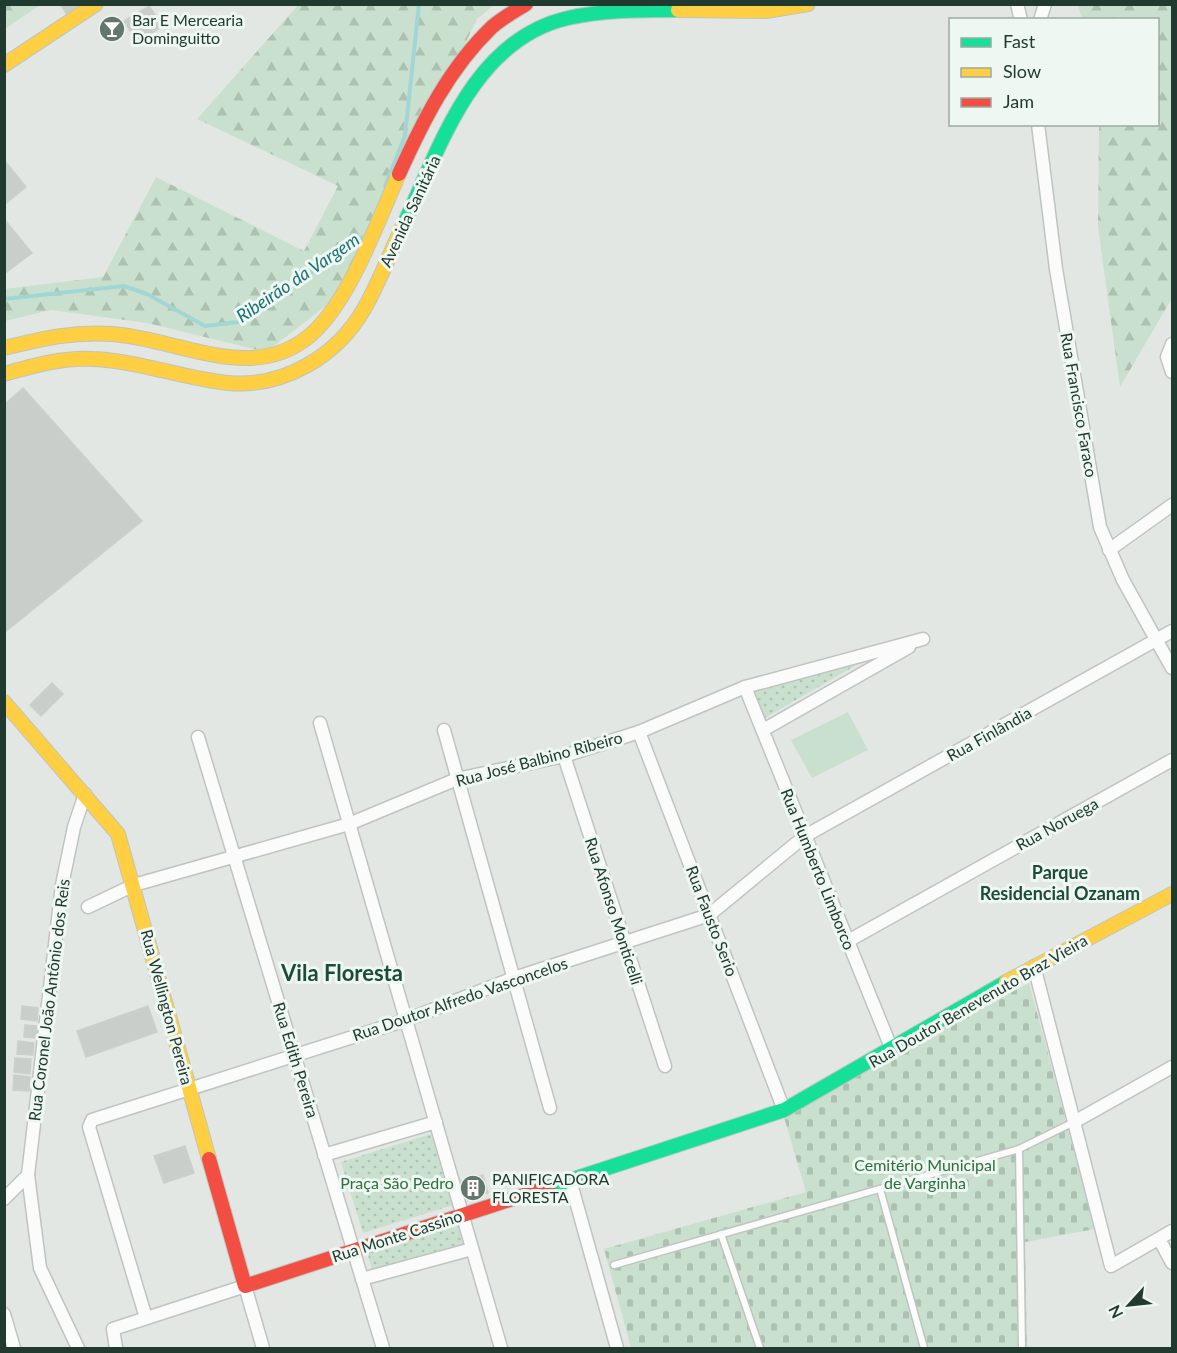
<svg xmlns="http://www.w3.org/2000/svg" width="1177" height="1353" viewBox="0 0 1177 1353" font-family="Lato,sans-serif">
<style>
.grass{fill:#cae0ce}
.forest{fill:url(#forest-firs)}
.cemetery{fill:url(#cemetery-stones)}
.park{fill:url(#park-dots)}
.lines{fill:none;stroke-linecap:round;stroke-linejoin:round}
.stream{stroke:#a2d6d5;stroke-width:4}
.building{fill:#c9cecb;stroke:#cad0cd;stroke-width:1.5}
.lane-casing{stroke:#bfc4c1;stroke-width:9}
.street-casing{stroke:#bfc4c1;stroke-width:15}
.fast-casing{stroke:#bec5c1;stroke-width:16}
.slow-casing{stroke:#bec5c1;stroke-width:16}
.jam-casing{stroke:#bec5c1;stroke-width:16}
.lane{stroke:#fbfbfb;stroke-width:6}
.street{stroke:#fbfbfb;stroke-width:12}
.fast{stroke:#16e098;stroke-width:14}
.slow{stroke:#ffcf43;stroke-width:14}
.jam{stroke:#f24e42;stroke-width:14}
.labels{text-anchor:middle;stroke-width:6;stroke-linejoin:round;paint-order:stroke}
.poi-label{font-size:16px;fill:#203a2f;stroke:#eff7f2;text-anchor:start}
.street-label{font-size:16px;fill:#203a2f;stroke:#eff7f2}
.park-label{font-size:16px;fill:#2b703c;stroke:#eff7f2}
.water-label{font-size:18px;font-style:italic;fill:#1b7274;stroke:#eff7f2}
.neighbourhood-label{font-size:18px;font-weight:bold;fill:#1c4b39;stroke:#eff7f2}
.district-label{font-size:22px;font-weight:bold;fill:#1c4b39;stroke:#eff7f2}
</style>
<defs>
<pattern id="forest-firs" width="22" height="20" patternUnits="userSpaceOnUse" patternTransform="scale(1.5)"><rect width="22" height="20" fill="#cae0ce"/><path d="M5 1l3.5 6h-7zM16 11l3.5 6h-7z" fill="#adc1b1"/></pattern>
<pattern id="cemetery-stones" width="16" height="16" patternUnits="userSpaceOnUse" patternTransform="scale(1.5)"><rect width="16" height="16" fill="#cae0ce"/><path d="M2 7V4a2 2 0 0 1 4 0v3zM10 15v-3a2 2 0 0 1 4 0v3z" fill="#adc1b1"/></pattern>
<pattern id="park-dots" width="8" height="8" patternUnits="userSpaceOnUse" patternTransform="scale(1.5)"><rect width="8" height="8" fill="#cae0ce"/><path d="M2 2h.1M6 6h.1" fill="none" stroke="#adc1b1" stroke-width="1.8" stroke-linecap="round"/></pattern>
</defs>
<rect width="100%" height="100%" fill="#e2e7e4"/>
<path class="grass" d="M 848,712 L 868,750 L 812,778 L 791,740 Z"/>
<g class="forest">
<path d="M 5,4 L 40,4 L 40,5 L 5,29 Z"/>
<path d="M 298,5 L 494,5 L 477,19 L 348,289 L 266,352 L 147,323 L 51,310 L 5,321 L 4,289 L 103,277 L 156,177 L 304,251 L 338,186 L 197,119 Z"/>
<path d="M 1078,5 L 1172,5 L 1172,298 L 1120,387 L 1098,227 L 1099,125 L 1158,124 L 1158,20 L 1082,19 Z"/>
</g>
<path class="cemetery" d="M 1029,983 L 1095,1229 L 1025,1242 L 1027,1348 L 631,1348 L 604,1249 L 806,1192 L 783,1114 Z"/>
<g class="park">
<path d="M 865,660 L 763,719 L 754,692 Z"/>
<path d="M 431,1134 L 453,1205 L 363,1233 L 341,1162 Z"/>
<path d="M 461,1224 L 466,1243 L 372,1270 L 367,1251 Z"/>
</g>
<g class="lines">
<g class="stream">
<path d="M 385,186 L 405,136 L 419,4"/>
<path d="M 4,299 L 124,286 L 147,294 L 205,326 L 238,322 L 363,237"/>
</g>
</g>
<g class="building">
<path d="M 60,4 L 81,4 L 70,19 Z"/>
<path d="M 149,6 L 163,26 L 137,42 L 124,21 Z"/>
<path d="M 114,21 L 121,34 L 114,38 L 105,27 Z"/>
<path d="M 4,160 L 26,187 L 4,205 Z"/>
<path d="M 4,219 L 32,253 L 4,274 Z"/>
<path d="M 23,388 L 142,521 L 4,633 L 4,405 Z"/>
<path d="M 52,683 L 63,694 L 41,716 L 30,705 Z"/>
<path d="M 22,1006 L 38,1008 L 37,1021 L 21,1019 Z"/>
<path d="M 148,1006 L 157,1032 L 86,1057 L 77,1031 Z"/>
<path d="M 25,1025 L 37,1026 L 36,1038 L 24,1037 Z"/>
<path d="M 18,1041 L 34,1043 L 33,1055 L 17,1054 Z"/>
<path d="M 15,1058 L 31,1059 L 30,1074 L 14,1072 Z"/>
<path d="M 14,1075 L 30,1077 L 29,1091 L 13,1090 Z"/>
<path d="M 185,1146 L 194,1173 L 164,1183 L 154,1156 Z"/>
<path d="M 483,1175 L 488,1193 L 463,1197 L 458,1182 Z"/>
</g>
<g class="lines">
<g class="lane-casing">
<g id="lane">
<path d="M 1019,1149 L 1022,1348"/>
<path d="M 880,1189 L 924,1348"/>
<path d="M 721,1234 L 760,1348"/>
<path d="M 614,1265 L 1019,1149 L 1074,1122"/>
</g>
</g>
<g class="street-casing">
<g id="street">
<path d="M 1017,4 L 1021,20"/>
<path d="M 1040,20 L 1045,4"/>
<path d="M 1038,124 L 1056,269 L 1100,527 L 1123,580 L 1172,668"/>
<path d="M 1172,344 L 1167,357 L 1172,372"/>
<path d="M 1109,550 L 1172,505"/>
<path d="M 745,687 L 892,1050"/>
<path d="M 320,723 L 501,1348"/>
<path d="M 444,730 L 550,1108"/>
<path d="M 763,730 L 909,647"/>
<path d="M 639,732 L 784,1110"/>
<path d="M 198,737 L 383,1348"/>
<path d="M 564,756 L 665,1066"/>
<path d="M 88,907 L 134,885 L 349,824 L 457,779 L 564,756 L 639,732 L 745,687 L 923,639"/>
<path d="M 848,941 L 1172,760"/>
<path d="M 1034,966 L 1111,1266 L 1172,1231"/>
<path d="M 1074,1122 L 1172,1067"/>
<path d="M 324,1155 L 436,1122"/>
<path d="M 28,1175 L 40,1268 L 78,1348"/>
<path d="M 570,1180 L 617,1348"/>
<path d="M 4,1199 L 28,1175 L 62,885 L 74,827 L 85,794"/>
<path d="M 1159,1239 L 1172,1263"/>
<path d="M 362,1279 L 472,1249"/>
<path d="M 4,1314 L 14,1348"/>
<path d="M 146,1318 L 89,1127 L 92,1120 L 406,1020 L 514,978 L 709,915 L 805,836 L 1172,631"/>
<path d="M 116,1348 L 113,1329 L 245,1286 L 263,1348"/>
</g>
</g>
<g class="fast-casing">
<g id="fast">
<path d="M 403,226 C 440,148 472,40 568,18 C 603,10 641,10 678,10"/>
<path d="M 549,1187 L 784,1110 L 1006,982"/>
</g>
</g>
<g class="slow-casing">
<g id="slow">
<path d="M 678,10 L 766,11 L 808,4"/>
<path d="M 4,65 L 96,4"/>
<path d="M 4,348 C 41,339 73,331 112,334 C 184,339 266,393 325,320 C 356,283 379,218 399,174"/>
<path d="M 4,374 C 33,366 63,357 93,359 C 139,361 182,378 228,383 C 284,388 337,356 364,309 C 379,283 390,253 403,226"/>
<path d="M 4,702 L 118,834 L 209,1159"/>
<path d="M 1006,982 L 1172,894"/>
</g>
</g>
<g class="jam-casing">
<g id="jam">
<path d="M 399,174 C 423,121 449,68 492,27 C 502,18 515,11 526,4"/>
<path d="M 209,1159 L 245,1286 L 549,1187"/>
</g>
</g>
<use href="#lane" class="lane"/>
<use href="#street" class="street"/>
<use href="#fast" class="fast"/>
<use href="#slow" class="slow"/>
<use href="#jam" class="jam"/>
</g>
<defs>
<g id="bar-disc" transform="scale(1.35)"><circle r="9.5" fill="#64776e" stroke="#eff7f2"/><path d="M-6-5H6L.8 .8V4.5H3.5V6h-7V4.5H-.8V.8Z" fill="#fff"/></g>
<g id="building-disc" transform="scale(1.35)"><circle r="9.5" fill="#64776e" stroke="#eff7f2"/><path d="M-4-6H4V6H1V3H-1V6H-4ZM-2.5-4.3h1.7v1.8h-1.7ZM.8-4.3h1.7v1.8H.8ZM-2.5-1h1.7V.8h-1.7ZM.8-1h1.7V.8H.8Z" fill="#fff"/></g>
</defs>
<g fill-rule="evenodd">
<use href="#bar-disc" x="112" y="29"/>
<use href="#building-disc" x="473" y="1188"/>
</g>
<g class="labels">
<g class="poi-label">
<text x="132" y="26">Bar E Mercearia<tspan x="132" dy="18">Dominguitto</tspan></text>
<text x="492" y="1185">PANIFICADORA<tspan x="492" dy="18">FLORESTA</tspan></text>
</g>
<g class="street-label">
<text transform="translate(410 211) rotate(-65)" y="6">Avenida Sanitária</text>
<text transform="translate(1079 405) rotate(80)" y="6">Rua Francisco Faraco</text>
<text transform="translate(989 734) rotate(-29)" y="6">Rua Finlândia</text>
<text transform="translate(539 759) rotate(-15)" y="6">Rua José Balbino Ribeiro</text>
<text transform="translate(1057 824) rotate(-29)" y="6">Rua Noruega</text>
<text transform="translate(818 869) rotate(68)" y="6">Rua Humberto Limborco</text>
<text transform="translate(614 911) rotate(72)" y="6">Rua Afonso Monticelli</text>
<text transform="translate(712 921) rotate(69)" y="6">Rua Fausto Serio</text>
<text transform="translate(460 999) rotate(-19)" y="6">Rua Doutor Alfredo Vasconcelos</text>
<text transform="translate(49 1000) rotate(-83)" y="6">Rua Coronel João Antônio dos Reis</text>
<text transform="translate(978 1001) rotate(-30)" y="6">Rua Doutor Benevenuto Braz Vieira</text>
<text transform="translate(167 1007) rotate(75)" y="6">Rua Wellington Pereira</text>
<text transform="translate(296 1060) rotate(73)" y="6">Rua Edith Pereira</text>
<text transform="translate(397 1236) rotate(-18)" y="6">Rua Monte Cassino</text>
</g>
<g class="park-label">
<text x="925" y="1171">Cemitério Municipal<tspan x="925" dy="18">de Varginha</tspan></text>
<text x="397" y="1189">Praça São Pedro</text>
</g>
<g class="water-label">
<text transform="translate(298 278) rotate(-34)" y="6">Ribeirão da Vargem</text>
</g>
<g class="neighbourhood-label">
<text x="1060" y="879">Parque<tspan x="1060" dy="21">Residencial Ozanam</tspan></text>
</g>
<g class="district-label">
<text x="342" y="981">Vila Floresta</text>
</g>
</g>
<rect width="1177" height="1353" fill="none" stroke="#203a2f" stroke-width="12"/>
<rect x="949" y="18" width="210" height="108" fill="#eff7f2" stroke="#9caba4" stroke-width="1.5"/>
<rect x="961" y="38" width="30" height="9" fill="#16e098" stroke="#9caba4" stroke-width="1.5"/>
<text x="1003" y="48" font-size="18" fill="#203a2f">Fast</text>
<rect x="961" y="68" width="30" height="9" fill="#ffcf43" stroke="#9caba4" stroke-width="1.5"/>
<text x="1003" y="78" font-size="18" fill="#203a2f">Slow</text>
<rect x="961" y="98" width="30" height="9" fill="#f24e42" stroke="#9caba4" stroke-width="1.5"/>
<text x="1003" y="108" font-size="18" fill="#203a2f">Jam</text>
<g transform="translate(1129 1305) rotate(243)" stroke="#eff7f2" stroke-width="4.5" paint-order="stroke">
<path d="M0-4.5L10 22L0 15L-10 22Z" fill="#203a2f"/>
<text y="-9" font-size="16" font-weight="bold" text-anchor="middle" fill="#203a2f">N</text>
</g>
</svg>
